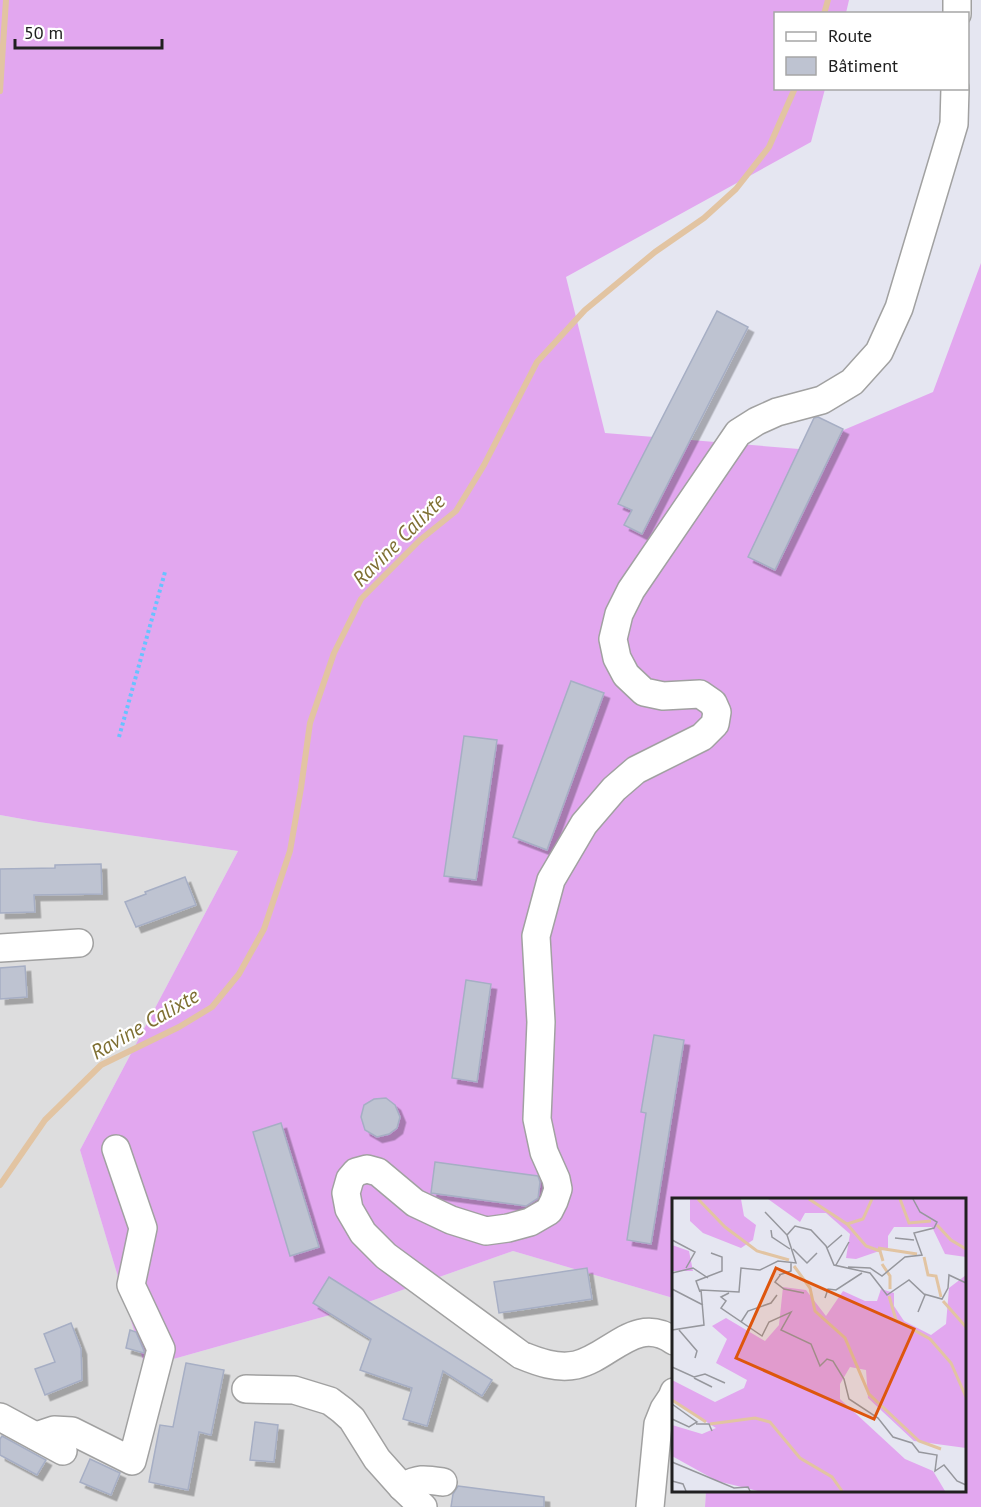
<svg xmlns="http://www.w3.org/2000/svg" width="981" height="1507" viewBox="0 0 981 1507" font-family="'PT Sans',sans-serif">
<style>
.residential{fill:#ddddde}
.grass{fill:#e2a7ef}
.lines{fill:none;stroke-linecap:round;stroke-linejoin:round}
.stream{stroke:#e2c4a2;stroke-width:6}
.building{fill:#bec3d1;stroke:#a6aec4;stroke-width:1.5;filter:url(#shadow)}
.minor-casing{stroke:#a1a1a1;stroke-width:30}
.path{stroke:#68c2ff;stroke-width:4;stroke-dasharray:3 3;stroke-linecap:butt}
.minor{stroke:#fff;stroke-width:27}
.labels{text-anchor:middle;stroke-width:4.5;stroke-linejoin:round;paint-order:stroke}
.water-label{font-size:21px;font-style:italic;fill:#7e6f32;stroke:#fff}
.inset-river{fill:none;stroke:#e2c4a2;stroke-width:3}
.inset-road{fill:none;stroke:#96979d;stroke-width:1.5}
.view{fill:#de560d;fill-opacity:0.15;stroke:#de560d;stroke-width:3}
.inset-edge{fill:none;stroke:#202020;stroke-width:3}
</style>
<defs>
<filter id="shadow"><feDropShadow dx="5.5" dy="5.5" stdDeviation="0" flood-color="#0004"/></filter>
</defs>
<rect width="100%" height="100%" fill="#e5e6f1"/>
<path class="residential" d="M 0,815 L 39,822 L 238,851 L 80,1150 L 145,1367 L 337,1313 L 513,1251 L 673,1298 L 674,1490 L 706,1491 L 705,1507 L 0,1507 Z"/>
<path class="grass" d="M 0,0 L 849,0 L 846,13 L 776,14 L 776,88 L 825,89 L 811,142 L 566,277 L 605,433 L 799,449 L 933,392 L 981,263 L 981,1507 L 705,1507 L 706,1491 L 964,1490 L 964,1200 L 674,1200 L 673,1298 L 513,1251 L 337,1313 L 145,1367 L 80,1150 L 238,851 L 39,822 L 0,815 Z"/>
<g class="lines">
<g class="stream">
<path d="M 824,14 L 828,0"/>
<path d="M 0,91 L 6,0"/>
<path d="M 0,1185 L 45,1120 L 101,1065 L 179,1027 L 212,1007 L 239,974 L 264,929 L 290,851 L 301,788 L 310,723 L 334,653 L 361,599 L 420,540 L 456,511 L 484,465 L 537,362 L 585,310 L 655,252 L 704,218 L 736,189 L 769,147 L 795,88"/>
</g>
</g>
<g class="building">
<path d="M 717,311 L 748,327 L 642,534 L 624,525 L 632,510 L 618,504 Z"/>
<path d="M 818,417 L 843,429 L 775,570 L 748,557 L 814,418 Z"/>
<path d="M 571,681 L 604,693 L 547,850 L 513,837 Z"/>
<path d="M 464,736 L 497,740 L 476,880 L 444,876 Z"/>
<path d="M 101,864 L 102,894 L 34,895 L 35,912 L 0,913 L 0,869 L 55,868 L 55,865 Z"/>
<path d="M 185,877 L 196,905 L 136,927 L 125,902 L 146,894 L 145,892 Z"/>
<path d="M 25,966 L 27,997 L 0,999 L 0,968 Z"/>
<path d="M 466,980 L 491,984 L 477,1082 L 452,1078 Z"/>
<path d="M 654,1035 L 684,1040 L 651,1244 L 627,1240 L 646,1113 L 641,1112 Z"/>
<path d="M 386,1098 L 395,1105 L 400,1117 L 397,1128 L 389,1134 L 377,1137 L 365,1130 L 361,1117 L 364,1105 L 374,1099 Z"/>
<path d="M 281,1123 L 319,1247 L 290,1256 L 253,1132 Z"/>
<path d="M 435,1162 L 538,1176 L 540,1182 L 538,1198 L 526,1206 L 431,1193 Z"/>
<path d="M 587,1268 L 592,1299 L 499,1313 L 494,1282 Z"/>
<path d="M 329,1277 L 492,1380 L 482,1396 L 443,1371 L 427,1426 L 403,1419 L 412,1388 L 360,1370 L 371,1339 L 313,1303 Z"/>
<path d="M 71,1323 L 81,1349 L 82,1380 L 45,1395 L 35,1369 L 55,1362 L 44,1334 Z"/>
<path d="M 130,1330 L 136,1332 L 144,1351 L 144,1353 L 126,1348 Z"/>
<path d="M 186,1363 L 224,1370 L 211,1435 L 199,1432 L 188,1490 L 149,1482 L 160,1425 L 173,1427 Z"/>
<path d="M 255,1422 L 278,1425 L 274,1462 L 250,1460 Z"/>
<path d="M 2,1436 L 46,1460 L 37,1475 L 0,1455 L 0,1439 Z"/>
<path d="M 90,1459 L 120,1473 L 111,1495 L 80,1482 Z"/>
<path d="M 458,1486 L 544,1497 L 544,1507 L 451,1507 L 453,1494 Z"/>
</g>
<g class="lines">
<g class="minor-casing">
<g id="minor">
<path d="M 957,14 L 957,0"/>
<path d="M 0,948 L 79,943"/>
<path d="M 674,1341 C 636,1314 611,1357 576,1365 C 557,1369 538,1362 521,1355 L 386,1256 L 363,1233 L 349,1209 L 346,1193 L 350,1179 L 356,1172 L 367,1169 L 378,1172 L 415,1203 L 451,1220 L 486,1231 L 508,1228 L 530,1222 L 549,1211 L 554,1201 L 558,1189 L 556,1179 L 544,1152 L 537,1119 L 541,1022 L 536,936 L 551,880 L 584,824 L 614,789 L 636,770 L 702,737 L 715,724 L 717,712 L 713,703 L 700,694 L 663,696 L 644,692 L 626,675 L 617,658 L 613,639 L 619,614 L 631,590 L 738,433 L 757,421 L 777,412 L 822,400 L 852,382 L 879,352 L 899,308 L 954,124 L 955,88"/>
<path d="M 246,1389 L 294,1390 L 330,1401 L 342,1410 L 352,1419 L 377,1459 L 402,1487 L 423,1507"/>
<path d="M 0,1417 L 63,1451"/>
<path d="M 36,1436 L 54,1430 L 72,1431 L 132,1461 L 161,1349 L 131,1285 L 143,1228 L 116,1149"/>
<path d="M 402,1487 C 419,1478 424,1479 443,1482"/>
<path d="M 650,1507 L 658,1424 L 664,1409 L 672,1397 L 674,1392"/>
</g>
</g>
<path class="path" d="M 119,737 L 165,572"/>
<use href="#minor" class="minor"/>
</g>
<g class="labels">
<g class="water-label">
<text transform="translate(399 540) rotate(-45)" y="7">Ravine Calixte</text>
<text transform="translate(145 1024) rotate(-30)" y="7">Ravine Calixte</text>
</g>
</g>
<g transform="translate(672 1198)">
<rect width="294" height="294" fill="#e5e6f1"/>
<path d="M 18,1 L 69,1 L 72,18 L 84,27 L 81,42 L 69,50 L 31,35 L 18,23 ZM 96,1 L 294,1 L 294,59 L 273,56 L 260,29 L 222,29 L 216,38 L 216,50 L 184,61 L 174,60 L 178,36 L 154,15 L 133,15 L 128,24 ZM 0,47 L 17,53 L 21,73 L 0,73 ZM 294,77 L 294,250 L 242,243 L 196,200 L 194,172 L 178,169 L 168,186 L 168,201 L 233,261 L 261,273 L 273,293 L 86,293 L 45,283 L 0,258 L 0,227 L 30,236 L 44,230 L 0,202 L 0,182 L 43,204 L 72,190 L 75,182 L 44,165 L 55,141 L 40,128 L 54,120 L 93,143 L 107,127 L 111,89 L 134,92 L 154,118 L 171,93 L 193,103 L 205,103 L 209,91 L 222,95 L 222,108 L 232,123 L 259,137 L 274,126 L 277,90 Z" fill="#e2a7ef"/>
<path class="inset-river" d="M 26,1 L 53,29 L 85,53 L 117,62M 137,1 L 175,26 L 191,21 L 200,1M 228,1 L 237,25 L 259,23M 175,26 L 194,48 L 208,53 L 211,63M 265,27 L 279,42 L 294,51M 206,50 L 245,56M 252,59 L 256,77 L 264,78 L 269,99M 210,66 L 218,78 L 218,91M 122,68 L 138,90 L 143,113 L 173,140 L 197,196 L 247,243 L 269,251M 217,98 L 224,122 L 258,141 L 279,165 L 294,199M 271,103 L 294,129M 0,202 L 34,224M 38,226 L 83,220 L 98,224 L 128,260 L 160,279 L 170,293"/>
<path class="inset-road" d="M 93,14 L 115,37M 99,32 L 100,39 L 118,51M 223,40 L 242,42M 0,42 L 23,54 L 14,70M 155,50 L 170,37M 121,51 L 135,65 L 145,55M 164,67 L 177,44M 176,69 L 198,70 L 210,78 L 233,59 L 250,57 L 242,35 L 262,30 L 265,24 L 248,14 L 241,1M 0,75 L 21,70 L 36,80M 109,76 L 103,84 L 112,91 L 132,95M 107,77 L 119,73 L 119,65M 0,91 L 31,107M 28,94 L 24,83 L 50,73 L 50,59 L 39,55M 57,95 L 49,99 L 54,103 L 49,110 L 90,138 L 97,124 L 119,114 L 109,132 L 139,146 L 148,168 L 155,161 L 161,163 L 172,181 L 177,201 L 206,220 L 221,239 L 240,245 L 247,254 L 265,257 L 263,273 L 272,267 L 285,283 L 294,287M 153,100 L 156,91 L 164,92 L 190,75M 246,114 L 253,97M 69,124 L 76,113 L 99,105 L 105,97M 0,132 L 32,127 L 29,92 L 67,94 L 69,70 L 88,72 L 106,63 L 124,65 L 115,37 L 123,28 L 139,32 L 154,48 L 162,67 L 198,75 L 215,97 L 237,82 L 252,96 L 270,101 L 276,90 L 277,77 L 294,85M 7,132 L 25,153 L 23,160M 0,169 L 22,179 L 33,176 L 53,185M 22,180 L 40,189M 0,206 L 25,224 L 17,229 L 0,221M 24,226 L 37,226 L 40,233M 0,264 L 62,290 L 76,289 L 78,293M 0,283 L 11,286 L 14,293"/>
<path class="view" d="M 104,70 L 242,131 L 202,221 L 64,160 Z"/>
<rect width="294" height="294" class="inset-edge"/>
</g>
<rect x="774" y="12" width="195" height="78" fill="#ffffff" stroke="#a6a6a6" stroke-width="1.5"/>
<rect x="786" y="32" width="30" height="9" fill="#ffffff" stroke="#a6a6a6" stroke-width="1.5"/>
<text x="828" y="42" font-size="18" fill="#202020">Route</text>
<rect x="786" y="57" width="30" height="18" fill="#bec3d1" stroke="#a6a6a6" stroke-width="1.5"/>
<text x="828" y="72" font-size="18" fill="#202020">Bâtiment</text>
<path d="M15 39v9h147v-9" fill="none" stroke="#202020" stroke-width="3"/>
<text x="24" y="39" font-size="18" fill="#202020" stroke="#ffffff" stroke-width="4.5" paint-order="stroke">50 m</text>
</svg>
